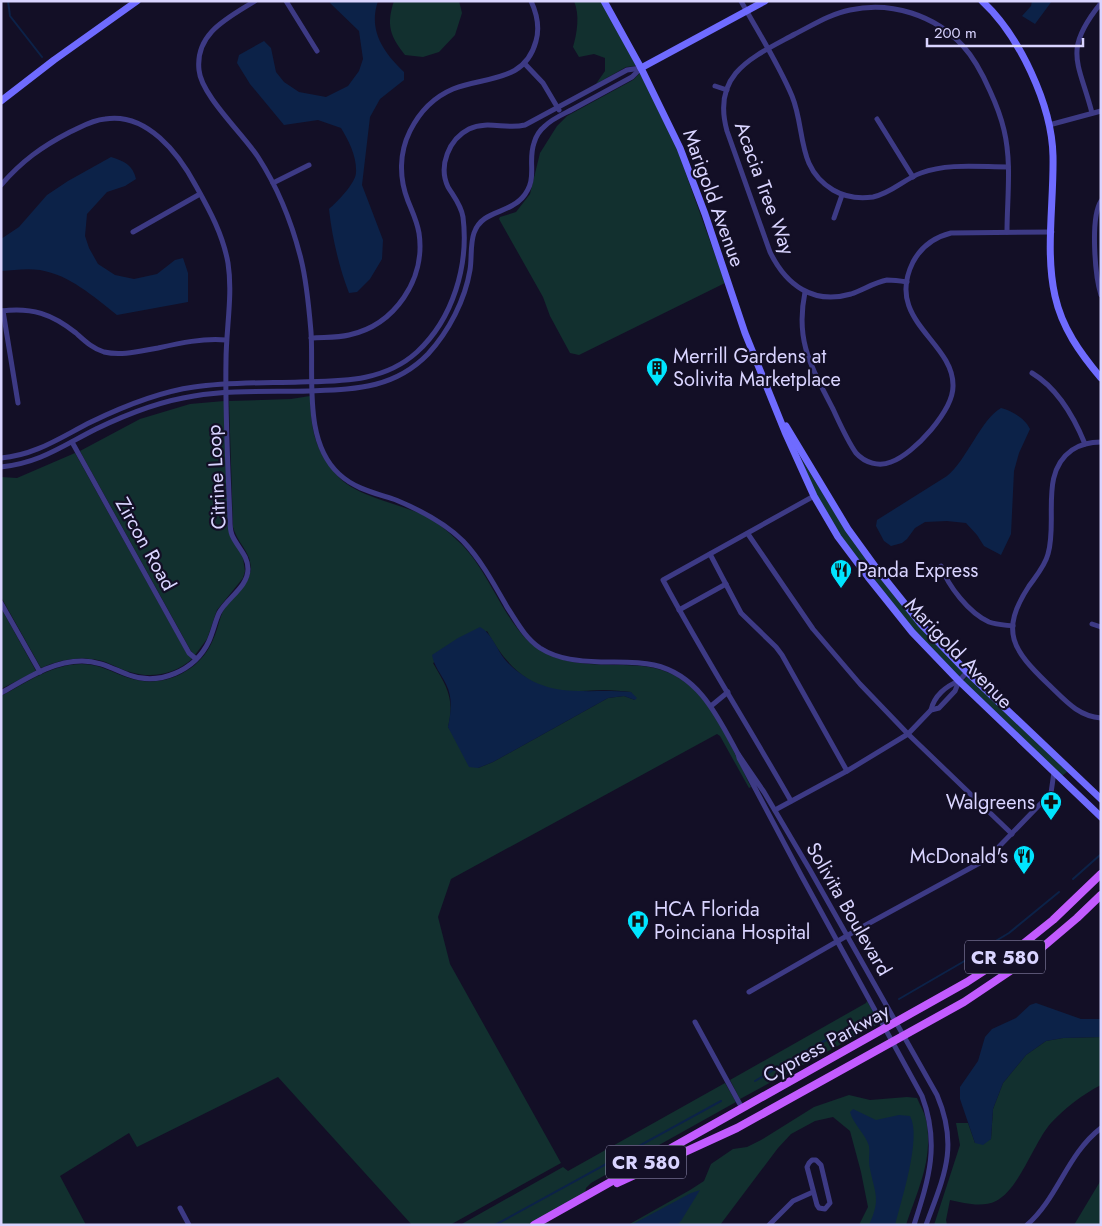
<svg xmlns="http://www.w3.org/2000/svg" width="1102" height="1226" viewBox="0 0 1102 1226" font-family="Jost,sans-serif">
<style>
.green{fill:#12302f;fill-rule:evenodd}
.water{fill:#0c2248}
.lines{fill:none;stroke-linecap:round;stroke-linejoin:round}
.stream{stroke:#0c2248;stroke-width:2}
.street{stroke:#3d3a85;stroke-width:5}
.secondary{stroke:#6f6bff;stroke-width:7}
.primary{stroke:#c25bff;stroke-width:8}
.labels{text-anchor:middle;stroke-width:4.5;stroke-linejoin:round;paint-order:stroke}
.shield{fill:#130f26;stroke:#9e99be;stroke-width:1}
.shield-label{font-size:19px;font-weight:bold;fill:#d9d4ff}
.street-label{font-size:20px;fill:#d9d4ff;stroke:#130f26}
.poi-label{font-size:20px;fill:#d9d4ff;stroke:#130f26;text-anchor:start}
</style>
<rect width="100%" height="100%" fill="#130f26"/>
<g class="green">
<path d="M 394,1 L 459,1 L 462,13 L 455,35 L 439,52 L 423,57 L 405,55 C 390,36 386,25 394,1 Z"/>
<path d="M 574,1 L 601,1 L 636,66 L 626,67 L 596,84 L 605,71 L 605,58 L 594,54 L 579,57 L 573,47 C 577,33 580,15 574,1 Z"/>
<path d="M 640,73 L 677,149 L 725,283 L 579,355 L 570,353 L 550,316 L 543,297 L 499,219 L 500,217 L 516,212 L 530,194 L 540,153 L 557,126 L 567,116 L 633,80 Z"/>
<path d="M 310,396 C 311,427 314,449 335,473 C 354,497 396,502 423,515 C 435,520 449,532 459,542 C 490,570 506,630 540,650 C 563,664 587,664 613,665 C 626,665 641,665 654,668 C 709,680 728,743 751,787 L 749,788 L 720,736 L 717,734 L 451,879 L 438,917 L 450,964 L 561,1163 L 450,1225 L 412,1225 L 278,1077 L 137,1147 L 129,1133 L 60,1176 L 86,1225 L 1,1225 L 1,696 C 26,683 52,664 82,664 C 100,664 113,673 129,678 C 161,689 198,673 212,642 C 216,634 218,625 221,616 C 229,595 258,585 249,558 C 245,547 236,539 233,527 L 229,401 L 291,399 ZM 487,631 C 501,657 522,683 554,690 C 570,693 587,690 604,690 C 613,690 622,691 631,692 L 635,700 L 624,696 L 608,698 L 493,762 L 478,768 L 448,727 C 455,699 447,687 433,663 Z"/>
<path d="M 224,401 L 228,527 L 243,558 L 245,571 L 243,578 L 217,610 L 207,639 L 195,655 L 191,651 L 80,451 L 140,419 L 190,404 Z"/>
<path d="M 797,452 L 846,531 L 964,672 L 959,677 L 914,630 L 840,535 L 816,494 Z"/>
<path d="M 75,453 L 187,654 L 192,659 C 175,674 152,679 130,672 C 119,669 109,662 98,660 C 77,656 59,660 41,668 L 1,597 L 1,477 L 17,478 Z"/>
<path d="M 1,608 L 36,671 L 1,689 Z"/>
<path d="M 968,676 L 1068,771 L 1062,776 L 963,681 Z"/>
<path d="M 867,1001 L 880,1023 L 740,1099 L 730,1080 L 866,1003 Z"/>
<path d="M 1101,1037 L 1101,1085 C 1083,1094 1065,1108 1051,1123 C 1034,1142 1019,1190 996,1201 C 982,1208 964,1203 950,1200 L 946,1220 L 947,1225 L 934,1225 L 960,1145 L 956,1123 L 968,1123 L 975,1143 L 991,1139 L 993,1109 L 1003,1083 L 1026,1055 L 1046,1041 L 1063,1038 Z"/>
<path d="M 725,1083 L 736,1102 L 591,1183 L 586,1188 L 585,1193 L 528,1225 L 460,1225 L 563,1167 L 568,1171 Z"/>
<path d="M 849,1095 L 870,1100 L 907,1097 L 917,1098 C 920,1105 924,1112 926,1119 C 934,1158 918,1189 906,1225 L 859,1225 L 868,1207 L 861,1172 L 850,1131 L 833,1117 L 815,1121 L 791,1134 L 778,1148 L 720,1225 L 628,1225 L 690,1190 L 704,1181 L 711,1164 L 733,1149 L 747,1147 L 761,1140 L 814,1107 Z"/>
<path d="M 1101,1180 L 1101,1225 L 1074,1225 Z"/>
</g>
<g class="water">
<path d="M 331,1 L 378,1 C 368,30 383,52 404,72 L 404,80 L 380,99 L 370,117 L 362,185 L 383,240 L 382,259 L 370,279 L 357,292 L 349,293 C 339,267 332,237 329,209 C 337,202 355,184 356,173 C 357,157 349,141 341,128 L 318,120 L 284,125 L 250,84 L 237,63 L 239,55 L 264,41 L 271,48 L 276,72 L 284,82 L 299,92 L 326,97 L 348,86 L 359,71 L 363,59 L 359,31 L 330,3 Z"/>
<path d="M 1032,1 L 1052,1 L 1035,24 L 1022,16 L 1031,6 Z"/>
<path d="M 111,157 C 124,161 133,165 136,179 L 125,186 L 107,192 L 87,214 L 85,236 L 89,248 L 98,264 L 115,275 L 134,279 L 157,274 L 175,260 L 183,258 L 188,273 L 188,302 L 117,315 C 94,297 70,275 40,270 C 27,268 14,270 1,271 L 1,239 L 19,227 L 47,195 L 68,181 Z"/>
<path d="M 1001,408 C 1012,411 1025,418 1030,429 L 1019,453 L 1014,471 L 1011,534 L 1001,555 L 984,546 L 977,535 L 966,523 L 947,521 L 925,522 L 915,528 L 907,539 L 902,543 L 891,546 L 884,541 L 876,526 L 877,520 L 947,476 C 967,460 981,419 1001,408 Z"/>
<path d="M 480,627 C 493,634 497,652 508,663 C 547,701 582,688 631,692 L 637,698 L 635,700 L 624,696 L 608,698 L 493,762 L 478,768 L 469,767 L 448,727 C 451,712 453,698 446,684 C 441,674 434,666 432,655 L 458,638 Z"/>
<path d="M 1036,1003 L 1081,1019 L 1101,1019 L 1101,1037 L 1063,1038 L 1046,1041 L 1026,1055 L 1003,1083 L 993,1109 L 991,1139 L 983,1145 L 975,1143 L 960,1099 L 960,1087 L 978,1061 L 985,1037 L 992,1029 L 1016,1018 L 1030,1005 Z"/>
<path d="M 853,1109 L 876,1120 L 899,1115 L 910,1116 C 922,1137 901,1201 895,1225 L 869,1225 C 881,1199 875,1194 870,1169 C 868,1161 870,1153 869,1146 C 865,1133 853,1124 850,1112 Z"/>
<path d="M 700,1190 L 681,1221 L 677,1225 L 631,1225 L 691,1193 Z"/>
</g>
<g class="lines">
<g class="stream">
<path d="M 8,1 L 10,16 L 42,57"/>
<path d="M 1073,879 L 1100,855"/>
<path d="M 984,948 L 1009,933 L 1059,892"/>
<path d="M 899,999 L 968,959"/>
<path d="M 755,1081 L 798,1055 L 866,1019"/>
<path d="M 495,1225 L 721,1101"/>
</g>
<g class="street">
<path d="M 255,1 C 228,18 195,33 199,70 C 201,95 243,134 258,157 C 278,188 292,223 301,259 C 307,283 309,308 311,332 C 314,377 303,441 339,474 C 355,489 375,493 396,500 C 420,510 444,522 463,541 C 481,560 494,584 507,607 C 517,622 525,638 540,648 C 559,660 580,661 601,662 C 619,662 637,661 654,665 C 699,675 718,717 738,754"/>
<path d="M 286,1 L 317,51"/>
<path d="M 741,1 C 758,32 778,63 792,96 C 806,130 796,168 833,190 C 845,197 859,199 873,197 C 892,193 904,179 921,173 C 948,163 979,167 1008,167"/>
<path d="M 524,63 L 543,83 L 559,110"/>
<path d="M 715,86 L 727,90"/>
<path d="M 1092,113 C 1079,62 1062,51 1101,3"/>
<path d="M 877,119 L 913,177"/>
<path d="M 1049,125 L 1101,111"/>
<path d="M 273,183 L 309,165"/>
<path d="M 1,185 C 22,161 41,147 70,132 C 81,127 92,120 105,119 C 147,112 179,154 196,186 C 210,211 223,235 228,263 C 233,295 226,329 226,361 C 225,414 228,467 230,520 C 230,525 230,530 232,535 C 237,547 248,555 248,569 C 248,587 227,598 219,613 C 215,622 213,632 209,641 C 195,671 159,686 129,675 C 113,669 100,661 82,661 C 52,661 26,679 1,693"/>
<path d="M 1101,201 C 1090,218 1095,276 1101,295"/>
<path d="M 834,218 L 842,195"/>
<path d="M 133,232 L 200,194"/>
<path d="M 907,282 C 901,281 894,280 887,280 C 875,282 863,290 851,294 C 813,305 786,285 770,252 L 727,131 C 711,73 753,57 795,34 C 813,25 830,14 850,10 C 891,1 935,15 963,46 C 975,59 983,75 990,91 C 996,104 1001,117 1004,130 C 1012,163 1007,199 1007,232"/>
<path d="M 805,292 C 795,341 811,366 833,409 C 840,424 847,440 856,453 C 865,463 879,467 891,462 C 914,454 954,410 953,385 C 953,341 884,320 913,262 C 921,247 935,237 951,233 L 1052,232"/>
<path d="M 1,311 C 32,307 52,314 76,333 C 85,341 92,348 104,352 C 122,356 140,351 158,348 C 180,343 203,338 226,340"/>
<path d="M 3,311 L 18,403"/>
<path d="M 311,338 C 324,337 337,338 349,335 C 395,325 426,279 419,233 C 417,221 412,211 408,201 C 399,178 399,153 410,131 C 419,113 434,97 453,89 C 485,76 525,83 536,41 C 540,27 537,14 531,1"/>
<path d="M 1032,373 C 1057,388 1074,417 1085,444"/>
<path d="M 72,442 L 189,653 L 196,659"/>
<path d="M 1101,442 C 1090,442 1081,444 1072,450 C 1039,473 1058,521 1048,554 C 1045,566 1036,576 1029,586 C 999,632 1013,650 1048,684 C 1064,699 1077,716 1101,718"/>
<path d="M 1,458 C 36,455 61,437 91,422 C 124,406 158,392 194,387 C 229,382 265,383 300,382 C 342,381 384,382 417,352 C 453,319 469,265 463,217 C 461,205 454,197 448,187 C 438,166 449,139 469,129 C 488,120 506,130 525,125 L 627,70 L 641,68"/>
<path d="M 1,467 C 40,463 62,446 96,429 C 127,414 160,401 194,396 C 231,390 271,392 309,391 C 355,389 394,389 428,354 C 449,331 465,300 470,270 C 472,258 470,244 474,233 C 482,210 508,214 522,198 C 539,179 527,163 534,143 C 536,136 540,130 545,126 C 553,118 564,114 573,109 C 593,98 612,88 632,77 L 641,68"/>
<path d="M 748,534 L 813,629 L 860,684 L 908,734 L 847,771 L 775,810"/>
<path d="M 710,554 L 741,613 L 776,647 L 782,655 L 847,771"/>
<path d="M 941,566 C 948,586 969,613 989,622 C 997,625 1005,625 1013,626"/>
<path d="M 1,603 L 40,672"/>
<path d="M 679,610 L 726,584"/>
<path d="M 1092,624 L 1101,627"/>
<path d="M 967,672 L 959,681 L 955,691 L 939,708 L 931,710 L 908,734 L 1012,834"/>
<path d="M 711,706 L 728,692"/>
<path d="M 931,710 C 934,696 946,686 959,681"/>
<path d="M 791,801 C 749,727 703,655 663,580 L 814,496"/>
<path d="M 749,992 L 864,926 L 987,859 L 1051,793 L 1054,772"/>
<path d="M 695,1022 L 742,1108"/>
<path d="M 812,1160 L 816,1160 L 821,1165 L 830,1203 L 825,1209 L 819,1208 L 817,1205 L 807,1167 L 809,1163 Z"/>
<path d="M 180,1208 L 189,1225"/>
<path d="M 769,1225 L 793,1201 L 813,1192"/>
<path d="M 914,1225 C 929,1178 940,1144 922,1096 L 801,875 L 739,758 L 738,754 L 764,792 L 810,870 L 937,1095 C 959,1147 944,1176 926,1225"/>
<path d="M 1027,1225 C 1058,1198 1067,1154 1101,1128"/>
</g>
<g class="secondary">
<path d="M 604,1 L 641,68 L 680,148 L 705,214 L 745,333 L 785,432 L 814,496 L 838,537 L 868,577 L 912,632 L 959,681 L 1101,817"/>
<path d="M 982,1 C 1019,35 1052,105 1053,156 C 1054,202 1045,252 1055,296 C 1062,328 1080,353 1101,378"/>
<path d="M 641,68 L 765,1"/>
<path d="M 1,101 L 54,60 L 137,1"/>
<path d="M 786,426 L 848,529 L 877,569 L 921,624 L 967,672 L 1101,799"/>
</g>
<g class="primary">
<path d="M 617,1183 L 737,1128 L 964,1002 L 1031,957 L 1077,918 L 1101,895"/>
<path d="M 534,1225 L 967,982 L 1013,952 L 1053,920 L 1101,874"/>
</g>
</g>
<defs>
<g id="building-pin" transform="scale(1.125)"><path d="M0 17L-7.5 6A9.5 9.5 0 1 1 7.5 6Z" fill="#00e5ff" stroke="#130f26"/><path d="M-4-6H4V6H1V3H-1V6H-4ZM-2.5-4.3h1.7v1.8h-1.7ZM.8-4.3h1.7v1.8H.8ZM-2.5-1h1.7V.8h-1.7ZM.8-1h1.7V.8H.8Z" fill="#111"/></g>
<g id="restaurant-pin" transform="scale(1.125)"><path d="M0 17L-7.5 6A9.5 9.5 0 1 1 7.5 6Z" fill="#00e5ff" stroke="#130f26"/><path d="M-5-6h1v4h1v-4h1v4h1v-4h1v5L-1.5 .5V6h-2V.5L-5-1ZM5-6V6H3V1.5H1.5Q1.5-4 5-6Z" fill="#111"/></g>
<g id="pharmacy-pin" transform="scale(1.125)"><path d="M0 17L-7.5 6A9.5 9.5 0 1 1 7.5 6Z" fill="#00e5ff" stroke="#130f26"/><path d="M-2-6h4v4h4v4h-4v4h-4v-4h-4v-4h4Z" fill="#111"/></g>
<g id="hospital-pin" transform="scale(1.125)"><path d="M0 17L-7.5 6A9.5 9.5 0 1 1 7.5 6Z" fill="#00e5ff" stroke="#130f26"/><path d="M-5-5h3v3.5h4V-5h3V5h-3V1.5h-4V5h-3Z" fill="#111"/></g>
</defs>
<g fill-rule="evenodd">
<use href="#building-pin" x="657" y="368"/>
<use href="#restaurant-pin" x="841" y="570"/>
<use href="#pharmacy-pin" x="1051" y="802"/>
<use href="#restaurant-pin" x="1024" y="856"/>
<use href="#hospital-pin" x="638" y="921"/>
</g>
<g class="labels">
<g class="shield">
<rect x="965" y="940.5" width="80" height="33" rx="4"/>
<rect x="606" y="1145.5" width="80" height="33" rx="4"/>
</g>
<g class="shield-label">
<text x="1005" y="964">CR 580</text>
<text x="646" y="1169">CR 580</text>
</g>
<g class="street-label">
<text transform="translate(765 188) rotate(70)" y="7">Acacia Tree Way</text>
<text transform="translate(714 198) rotate(70)" y="7">Marigold Avenue</text>
<text transform="translate(216 477) rotate(-93)" y="7">Citrine Loop</text>
<text transform="translate(146 544) rotate(61)" y="7">Zircon Road</text>
<text transform="translate(959 653) rotate(46)" y="7">Marigold Avenue</text>
<text transform="translate(849 909) rotate(60)" y="7">Solivita Boulevard</text>
<text transform="translate(826 1043) rotate(-29)" y="7">Cypress Parkway</text>
</g>
<g class="poi-label">
<text x="673" y="363">Merrill Gardens at<tspan x="673" dy="23">Solivita Marketplace</tspan></text>
<text x="857" y="577">Panda Express</text>
<text x="1035" y="809" text-anchor="end">Walgreens</text>
<text x="1008" y="863" text-anchor="end">McDonald's</text>
<text x="654" y="916">HCA Florida<tspan x="654" dy="23">Poinciana Hospital</tspan></text>
</g>
</g>
<rect width="1102" height="1226" fill="none" stroke="#d9d4ff" stroke-width="5"/>
<path d="M927 38v8h156v-8" fill="none" stroke="#d9d4ff" stroke-width="2.5"/>
<text x="934" y="38" font-size="15" fill="#d9d4ff" stroke="#130f26" stroke-width="4" paint-order="stroke">200 m</text>
</svg>
